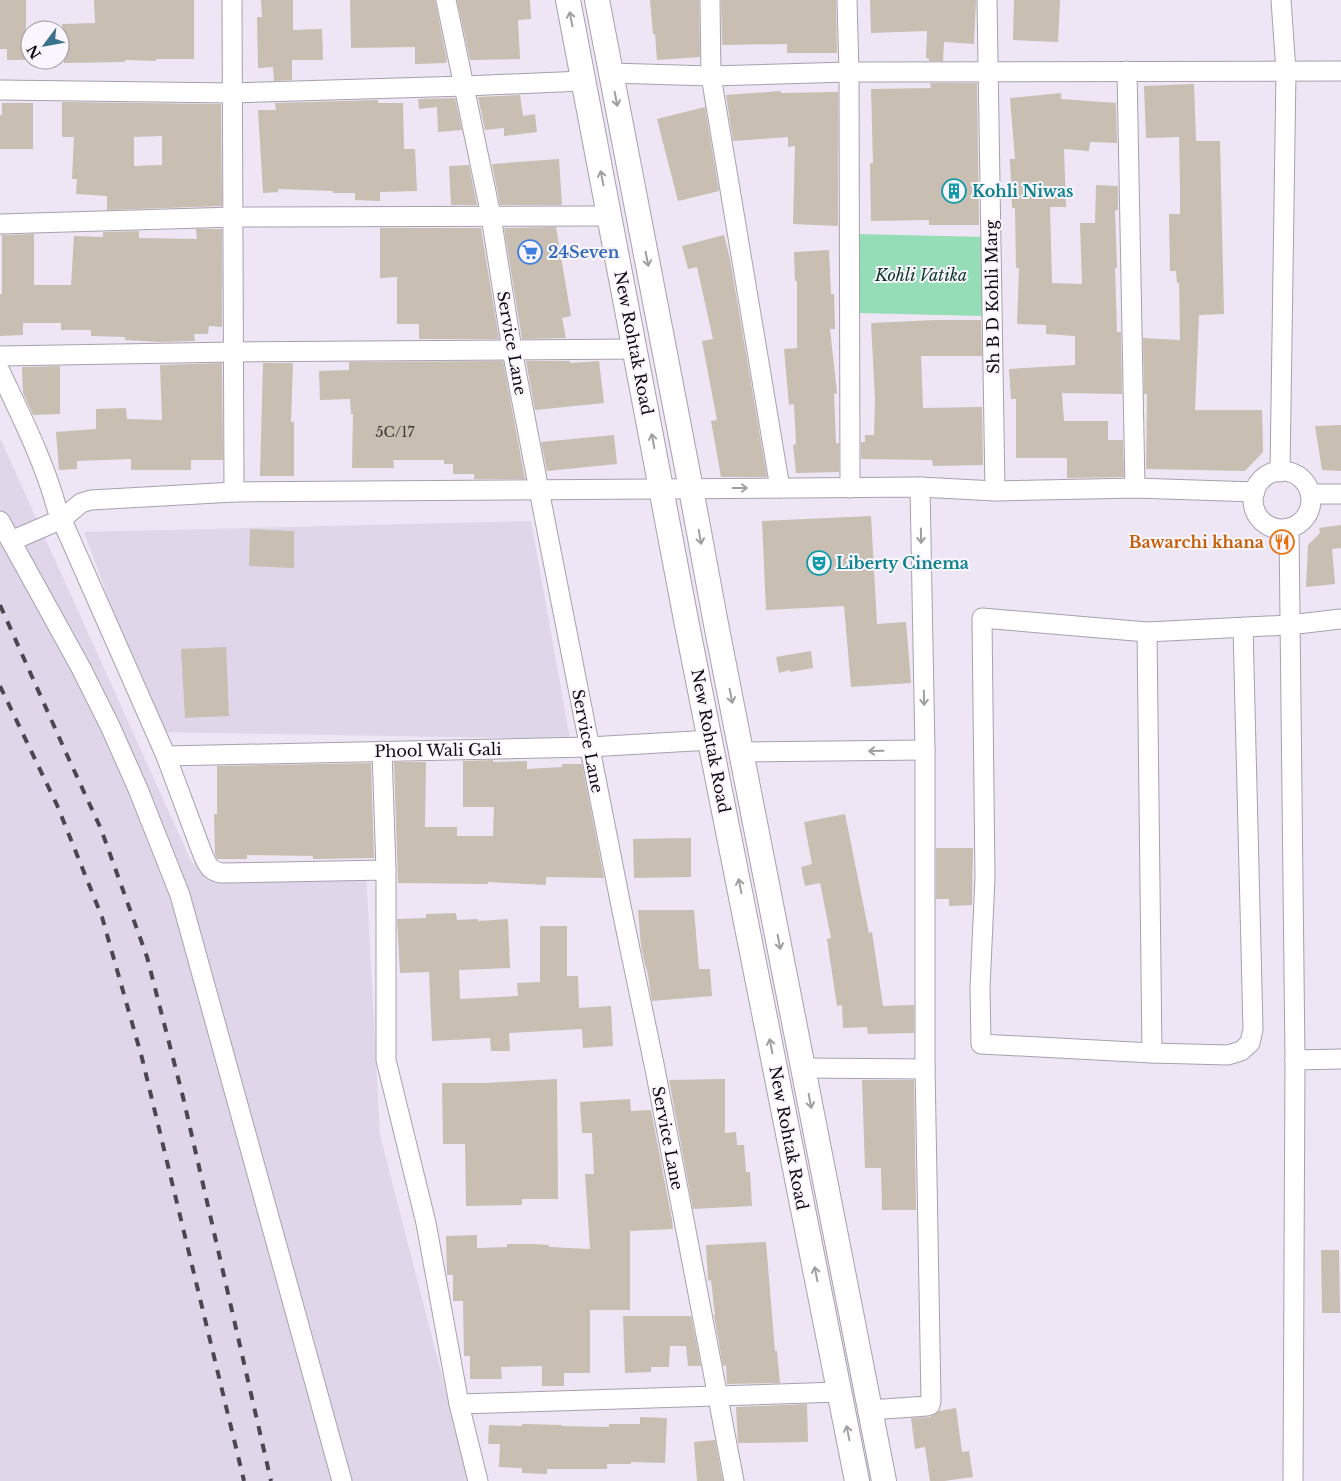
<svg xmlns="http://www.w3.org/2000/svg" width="1341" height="1481" viewBox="0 0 1341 1481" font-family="'Libre Baskerville',serif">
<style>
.built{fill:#e0d6ea}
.green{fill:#94ddb6}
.building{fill:#c8beb1;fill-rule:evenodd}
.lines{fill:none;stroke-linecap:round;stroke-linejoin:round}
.minor-casing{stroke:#a8a0ae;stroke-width:21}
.major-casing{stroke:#a8a0ae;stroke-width:26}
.minor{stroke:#fff;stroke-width:19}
.major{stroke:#fff;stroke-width:24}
.rail{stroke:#4b474f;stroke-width:4;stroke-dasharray:9 9;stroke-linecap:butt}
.oneway{stroke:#9f9ea0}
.labels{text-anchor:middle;stroke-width:4;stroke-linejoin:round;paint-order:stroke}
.number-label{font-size:14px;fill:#3d3839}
.culture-label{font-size:16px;font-weight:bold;fill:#0d838f;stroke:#faf5fe;text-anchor:start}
.shop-label{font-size:16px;font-weight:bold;fill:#366cbe;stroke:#faf5fe;text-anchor:start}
.park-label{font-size:16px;font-style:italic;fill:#0b3925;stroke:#faf5fe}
.street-label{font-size:16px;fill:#0f0c11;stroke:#faf5fe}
.food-label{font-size:16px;font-weight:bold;fill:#c56008;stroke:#faf5fe;text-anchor:end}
</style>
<rect width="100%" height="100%" fill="#eee6f5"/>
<g class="built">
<path d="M 0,438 L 192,863 L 366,871 L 380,1135 L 469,1481 L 0,1481 Z"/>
<path d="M 531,521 L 570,739 L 157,732 L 84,532 Z"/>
</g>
<path class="green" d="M 857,234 L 985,237 L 985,316 L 858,313 Z"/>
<g class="building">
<path d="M 0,0 L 26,0 L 26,60 L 7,60 L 7,49 L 0,49 Z"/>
<path d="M 94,0 L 194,0 L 194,59 L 156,59 L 156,61 L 125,60 L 125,62 L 64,63 L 62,24 L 95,23 Z"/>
<path d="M 261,0 L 293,0 L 293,30 L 322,29 L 323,60 L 292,60 L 292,80 L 274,81 L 273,67 L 258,68 L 257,17 L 262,17 Z"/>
<path d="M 350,0 L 435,0 L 447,61 L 446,63 L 415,64 L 415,47 L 351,48 Z"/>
<path d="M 457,0 L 530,0 L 531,19 L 518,20 L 520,59 L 470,60 Z"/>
<path d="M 650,0 L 699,0 L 700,57 L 657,60 L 655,34 L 653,34 Z"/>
<path d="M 721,0 L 836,0 L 837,53 L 787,53 L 787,44 L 722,45 Z"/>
<path d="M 870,0 L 976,0 L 974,44 L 944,42 L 943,61 L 929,61 L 929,59 L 926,58 L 927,31 L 871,33 Z"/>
<path d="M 1014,0 L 1060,0 L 1058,42 L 1013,40 Z"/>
<path d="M 930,83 L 977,83 L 979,225 L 929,225 L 929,220 L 871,221 L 870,163 L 873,163 L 871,89 L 931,88 Z"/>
<path d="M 1194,84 L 1196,141 L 1220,141 L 1224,314 L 1199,315 L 1195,410 L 1262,410 L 1263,452 L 1245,471 L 1146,469 L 1147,394 L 1144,394 L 1143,338 L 1180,340 L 1179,283 L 1177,283 L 1176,271 L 1170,271 L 1169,214 L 1180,214 L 1180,187 L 1179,137 L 1146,138 L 1144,86 Z"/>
<path d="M 781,91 L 781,93 L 838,92 L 838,226 L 793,224 L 795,146 L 788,147 L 788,137 L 733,141 L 726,95 Z"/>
<path d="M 1061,93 L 1061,99 L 1116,103 L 1117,143 L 1090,142 L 1089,151 L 1064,149 L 1066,207 L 1050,207 L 1052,283 L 1082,284 L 1080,223 L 1095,223 L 1096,185 L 1118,186 L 1118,210 L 1115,210 L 1117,268 L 1115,268 L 1117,332 L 1121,332 L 1122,394 L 1062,393 L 1064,421 L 1108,421 L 1108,440 L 1123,440 L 1124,477 L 1067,478 L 1067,458 L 1016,458 L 1016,399 L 1011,399 L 1009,369 L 1075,365 L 1075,336 L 1046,334 L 1046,325 L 1017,324 L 1019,268 L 1016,268 L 1015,208 L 1012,208 L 1010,159 L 1015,159 L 1010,98 Z"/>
<path d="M 520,95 L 523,116 L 535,114 L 537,132 L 504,136 L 504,128 L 485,130 L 478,97 Z"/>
<path d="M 455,98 L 462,130 L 438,132 L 437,107 L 419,109 L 418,99 Z"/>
<path d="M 378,100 L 378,103 L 403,103 L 404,149 L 415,149 L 417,191 L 380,192 L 380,201 L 355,200 L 355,193 L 333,193 L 333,191 L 278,189 L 278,192 L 263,193 L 258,110 L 276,110 L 275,103 Z"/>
<path d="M 62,102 L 221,104 L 222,206 L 107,210 L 107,196 L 76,194 L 77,179 L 72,179 L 74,137 L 62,137 ZM 162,136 L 162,165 L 134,166 L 134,137 Z"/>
<path d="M 2,103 L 33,103 L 33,149 L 0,149 L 0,115 L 2,115 Z"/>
<path d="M 705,107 L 719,191 L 678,201 L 657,119 Z"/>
<path d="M 559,159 L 562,205 L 500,205 L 492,164 Z"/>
<path d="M 469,165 L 477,205 L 451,205 L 449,166 Z"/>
<path d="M 556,227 L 571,316 L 562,318 L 566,338 L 522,339 L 504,228 Z"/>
<path d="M 380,228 L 481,228 L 499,339 L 419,339 L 419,324 L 397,324 L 397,277 L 380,278 Z"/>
<path d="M 196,229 L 222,229 L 222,327 L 209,326 L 208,334 L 194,334 L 195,341 L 159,342 L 125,340 L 125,337 L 91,336 L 91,330 L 61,330 L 61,323 L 23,323 L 23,335 L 0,336 L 0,294 L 2,294 L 2,235 L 34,234 L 34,285 L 71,285 L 74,236 L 103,237 L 103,232 L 139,231 L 139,238 L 197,239 Z"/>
<path d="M 724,235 L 730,259 L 767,477 L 721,477 L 711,421 L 717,420 L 702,341 L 713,339 L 697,267 L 688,269 L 682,246 Z"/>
<path d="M 829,250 L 831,294 L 834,294 L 835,329 L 830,329 L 837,393 L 834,394 L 836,443 L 839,443 L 839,472 L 796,473 L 793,445 L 796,444 L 794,404 L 789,405 L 784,349 L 797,348 L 797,281 L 795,281 L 794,252 Z"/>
<path d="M 936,320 L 981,320 L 982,356 L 921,356 L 923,408 L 982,407 L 983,465 L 933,466 L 932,460 L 861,459 L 861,442 L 865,442 L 865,435 L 874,435 L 875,399 L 871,323 Z"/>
<path d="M 503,361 L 525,479 L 474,479 L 474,474 L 453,474 L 453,464 L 444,464 L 444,460 L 393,460 L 394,468 L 352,468 L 353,414 L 351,414 L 350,399 L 320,400 L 319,371 L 349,370 L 349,362 Z"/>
<path d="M 526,361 L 570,361 L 570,363 L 599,361 L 604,403 L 535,410 Z"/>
<path d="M 222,363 L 223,460 L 191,460 L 191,470 L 131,470 L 131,459 L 77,461 L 77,469 L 59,470 L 56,432 L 96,429 L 96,409 L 126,408 L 127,419 L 162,420 L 160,365 Z"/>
<path d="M 263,363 L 293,363 L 291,422 L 294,422 L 294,476 L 260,476 Z"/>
<path d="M 60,366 L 60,414 L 33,415 L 23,393 L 22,367 Z"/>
<path d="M 1341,425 L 1341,471 L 1322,470 L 1315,426 Z"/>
<path d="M 614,435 L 617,464 L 547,471 L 541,442 Z"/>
<path d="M 871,516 L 877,624 L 906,622 L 911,683 L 851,687 L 844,606 L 766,610 L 762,521 Z"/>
<path d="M 1341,525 L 1341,548 L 1332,549 L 1335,584 L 1306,587 L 1308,545 L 1320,533 L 1319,528 Z"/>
<path d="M 250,529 L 294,531 L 294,568 L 249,566 Z"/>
<path d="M 226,647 L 229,716 L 185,718 L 181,649 Z"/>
<path d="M 811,651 L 813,668 L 790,672 L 790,670 L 779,673 L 776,657 Z"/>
<path d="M 493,760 L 493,762 L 527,761 L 527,769 L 562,767 L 562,764 L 582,764 L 604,878 L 546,877 L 546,885 L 488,882 L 488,884 L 398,883 L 394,762 L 426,762 L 425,827 L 457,827 L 457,836 L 493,836 L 494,807 L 463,807 L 463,761 Z"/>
<path d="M 371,763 L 374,858 L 313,859 L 313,856 L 247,855 L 247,859 L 217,859 L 215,854 L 214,814 L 217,814 L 217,766 Z"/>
<path d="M 845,814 L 869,933 L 872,932 L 883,1006 L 914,1005 L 914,1033 L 868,1034 L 867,1027 L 843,1028 L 842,1005 L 837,1006 L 827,939 L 831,938 L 820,883 L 805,886 L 801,867 L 812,864 L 804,822 Z"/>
<path d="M 691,838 L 691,877 L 634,878 L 633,839 Z"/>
<path d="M 936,848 L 973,848 L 972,905 L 949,906 L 949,899 L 936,899 Z"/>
<path d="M 638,910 L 694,910 L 699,969 L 710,969 L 712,996 L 652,1001 L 647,969 L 646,969 L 641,946 Z"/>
<path d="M 456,913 L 457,920 L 478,919 L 478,921 L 508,919 L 510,968 L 459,970 L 460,999 L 518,996 L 517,983 L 540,982 L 540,926 L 567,926 L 567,976 L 578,976 L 579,1008 L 611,1006 L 613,1046 L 583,1048 L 582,1029 L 509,1033 L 510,1051 L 491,1051 L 490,1038 L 432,1041 L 429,972 L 400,973 L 397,919 L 426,918 L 426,914 Z"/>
<path d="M 557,1079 L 558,1199 L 522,1199 L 522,1205 L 466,1206 L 465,1144 L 443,1144 L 442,1083 L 485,1083 Z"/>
<path d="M 725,1079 L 725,1133 L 736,1132 L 737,1145 L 744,1145 L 746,1172 L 750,1172 L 752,1206 L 693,1209 L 669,1080 Z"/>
<path d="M 862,1080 L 914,1080 L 916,1210 L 882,1210 L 881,1168 L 865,1168 Z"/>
<path d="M 630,1099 L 631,1111 L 651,1110 L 672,1220 L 673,1229 L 630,1231 L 630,1310 L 590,1310 L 590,1373 L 564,1373 L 564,1386 L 542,1386 L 542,1366 L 501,1367 L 502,1379 L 470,1379 L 470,1356 L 464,1356 L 463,1301 L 453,1301 L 453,1275 L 447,1275 L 447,1274 L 446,1236 L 477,1235 L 477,1248 L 507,1247 L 507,1244 L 533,1244 L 549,1245 L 549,1247 L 590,1249 L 585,1174 L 594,1174 L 592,1133 L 582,1133 L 580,1102 Z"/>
<path d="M 766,1242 L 775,1351 L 777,1351 L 780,1383 L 727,1384 L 726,1365 L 723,1366 L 714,1315 L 715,1315 L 711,1280 L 708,1281 L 706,1245 Z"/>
<path d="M 1321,1250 L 1339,1250 L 1340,1313 L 1322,1313 Z"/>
<path d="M 623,1316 L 691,1316 L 701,1366 L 688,1366 L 686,1346 L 670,1346 L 669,1367 L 651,1367 L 651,1372 L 625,1373 Z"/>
<path d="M 807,1404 L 808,1442 L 738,1443 L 736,1407 Z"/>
<path d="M 956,1408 L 962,1452 L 969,1451 L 973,1477 L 944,1481 L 930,1481 L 925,1447 L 915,1449 L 911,1418 L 930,1417 L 939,1411 Z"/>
<path d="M 640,1417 L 667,1418 L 665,1463 L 631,1462 L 631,1464 L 607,1464 L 607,1469 L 547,1469 L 547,1474 L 522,1473 L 522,1468 L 499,1467 L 500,1444 L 488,1444 L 489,1425 L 522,1426 L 522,1424 L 562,1425 L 562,1426 L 609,1427 L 609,1424 L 640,1424 Z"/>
<path d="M 715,1440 L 723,1481 L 697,1481 L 694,1442 Z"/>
</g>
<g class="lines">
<g class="minor-casing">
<g id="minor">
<path d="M 232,0 L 234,492"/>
<path d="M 446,0 L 491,216 L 512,350 L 539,490 L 621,906 L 655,1069 L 734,1481"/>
<path d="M 710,0 L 711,76 L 780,488"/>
<path d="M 847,0 L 849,72 L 850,488"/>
<path d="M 987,0 L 995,491"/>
<path d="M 1127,71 L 1135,488"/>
<path d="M 611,73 L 711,76 L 849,72 L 1341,71"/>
<path d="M 0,90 L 233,93 L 465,86 L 583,81"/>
<path d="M 0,224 L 234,217 L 610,216"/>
<path d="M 0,356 L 234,352 L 635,349"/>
<path d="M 0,371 C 21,416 44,461 57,509 L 166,756 L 203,855 C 208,865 209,871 222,873 L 386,870 L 386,1060 L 426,1223 L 459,1404 L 478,1481"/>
<circle cx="1282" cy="500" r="29"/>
<path d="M 1280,472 L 1286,71 L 1281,0"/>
<path d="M 1310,494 L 1341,494"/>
<path d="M 0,521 L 11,541"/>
<path d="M 1289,529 L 1295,1060 L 1293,1481"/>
<path d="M 1243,627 L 1253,1029 L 1250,1043 L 1241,1051 L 1228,1055 L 1152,1053 L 981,1044 L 980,988 L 985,878 L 982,618 L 1147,632 L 1289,625 L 1341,619"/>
<path d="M 1147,632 L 1152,1053"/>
<path d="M 382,751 L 386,870"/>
<path d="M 742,752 L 925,750"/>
<path d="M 166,756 L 589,747 L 711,740"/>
<path d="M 1295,1060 L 1341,1059"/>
<path d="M 803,1068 L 925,1069 L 925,750 L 920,487"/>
<path d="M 459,1404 L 840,1392"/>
<path d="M 870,1410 L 927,1406 L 930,1405 L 931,1401 L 925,1066"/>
<path d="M 342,1481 L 180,895 L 138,789 L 110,726 L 81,668 L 11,541 L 62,519 L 81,503 L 91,500 L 234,492 L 920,487 L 995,491 L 1135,488 L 1255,492"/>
</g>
</g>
<g class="major-casing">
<g id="major">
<path d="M 568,0 L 687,625 L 857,1481"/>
<path d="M 597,0 L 691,489 L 716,624 L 884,1481"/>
</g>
</g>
<use href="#minor" class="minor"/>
<use href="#major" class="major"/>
<g class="rail">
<path d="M 0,605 L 67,755 L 101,829 L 147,957 L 183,1097 L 271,1481"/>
<path d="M 0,686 L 57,805 L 102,917 L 142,1058 L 244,1481"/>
</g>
</g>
<defs><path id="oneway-shaft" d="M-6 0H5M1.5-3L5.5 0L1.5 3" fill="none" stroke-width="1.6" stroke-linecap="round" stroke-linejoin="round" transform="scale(1.25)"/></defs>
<g class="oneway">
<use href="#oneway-shaft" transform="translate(571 19) rotate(-101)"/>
<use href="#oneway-shaft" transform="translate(616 99) rotate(79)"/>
<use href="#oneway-shaft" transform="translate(602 178) rotate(-101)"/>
<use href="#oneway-shaft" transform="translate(647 259) rotate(79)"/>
<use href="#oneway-shaft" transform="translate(653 441) rotate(-101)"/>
<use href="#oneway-shaft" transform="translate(740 488)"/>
<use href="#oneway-shaft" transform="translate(921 536) rotate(89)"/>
<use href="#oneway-shaft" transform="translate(700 537) rotate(80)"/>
<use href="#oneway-shaft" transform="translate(731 696) rotate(79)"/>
<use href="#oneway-shaft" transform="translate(924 698) rotate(89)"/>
<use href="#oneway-shaft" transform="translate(876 751) rotate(179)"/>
<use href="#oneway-shaft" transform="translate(740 886) rotate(-101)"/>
<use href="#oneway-shaft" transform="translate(779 942) rotate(79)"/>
<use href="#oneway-shaft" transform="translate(771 1046) rotate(-101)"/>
<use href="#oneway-shaft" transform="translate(810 1101) rotate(79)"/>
<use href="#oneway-shaft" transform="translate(816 1274) rotate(-101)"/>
<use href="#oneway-shaft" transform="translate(848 1433) rotate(-101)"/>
</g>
<defs>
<g id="building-ring" transform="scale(1.25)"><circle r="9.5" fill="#faf5fe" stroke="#0f9aa8" stroke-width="1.5"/><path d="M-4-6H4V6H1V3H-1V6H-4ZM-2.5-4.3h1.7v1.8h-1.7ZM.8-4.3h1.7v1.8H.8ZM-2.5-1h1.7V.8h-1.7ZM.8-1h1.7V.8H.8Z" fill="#0f9aa8"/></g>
<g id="supermarket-ring" transform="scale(1.25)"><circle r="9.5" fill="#faf5fe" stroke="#3f7fe0" stroke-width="1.5"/><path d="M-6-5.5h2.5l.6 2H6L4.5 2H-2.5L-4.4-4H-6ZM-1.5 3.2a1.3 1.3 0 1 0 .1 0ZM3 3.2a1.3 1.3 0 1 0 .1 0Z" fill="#3f7fe0"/></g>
<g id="restaurant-ring" transform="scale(1.25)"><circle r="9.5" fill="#faf5fe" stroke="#e8710a" stroke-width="1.5"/><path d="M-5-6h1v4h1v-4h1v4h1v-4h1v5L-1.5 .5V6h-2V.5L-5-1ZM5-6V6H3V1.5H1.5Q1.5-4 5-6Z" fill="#e8710a"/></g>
<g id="theatre-ring" transform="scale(1.25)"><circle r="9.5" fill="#faf5fe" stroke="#0f9aa8" stroke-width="1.5"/><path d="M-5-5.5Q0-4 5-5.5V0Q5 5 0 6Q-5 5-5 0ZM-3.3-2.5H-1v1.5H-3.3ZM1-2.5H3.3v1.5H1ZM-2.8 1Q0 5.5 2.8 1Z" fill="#0f9aa8"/></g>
</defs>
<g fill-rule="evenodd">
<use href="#building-ring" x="954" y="191"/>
<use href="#supermarket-ring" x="530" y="252"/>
<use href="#restaurant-ring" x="1282" y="542"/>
<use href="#theatre-ring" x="819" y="563"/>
</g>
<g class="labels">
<g class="number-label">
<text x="395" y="437">5C/17</text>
</g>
<g class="culture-label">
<text x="972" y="197">Kohli Niwas</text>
<text x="836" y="569">Liberty Cinema</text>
</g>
<g class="shop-label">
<text x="548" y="258">24Seven</text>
</g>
<g class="park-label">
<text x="921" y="281">Kohli Vatika</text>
</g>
<g class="street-label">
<text transform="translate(992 297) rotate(-91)" y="6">Sh B D Kohli Marg</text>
<text transform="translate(512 343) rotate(80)" y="6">Service Lane</text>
<text transform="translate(634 343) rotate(79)" y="6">New Rohtak Road</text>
<text transform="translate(588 741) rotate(79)" y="6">Service Lane</text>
<text transform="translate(711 741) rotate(79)" y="6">New Rohtak Road</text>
<text transform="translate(438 750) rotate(-1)" y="6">Phool Wali Gali</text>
<text transform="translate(668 1138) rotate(79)" y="6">Service Lane</text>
<text transform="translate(789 1138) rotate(79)" y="6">New Rohtak Road</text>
</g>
<g class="food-label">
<text x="1264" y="548">Bawarchi khana</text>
</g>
</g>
<g transform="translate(45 45) rotate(238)"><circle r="24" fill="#faf5fe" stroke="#9c989f"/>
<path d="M0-4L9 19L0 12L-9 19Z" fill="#38738b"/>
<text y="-8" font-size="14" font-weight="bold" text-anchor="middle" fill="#0f0c11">N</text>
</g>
</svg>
